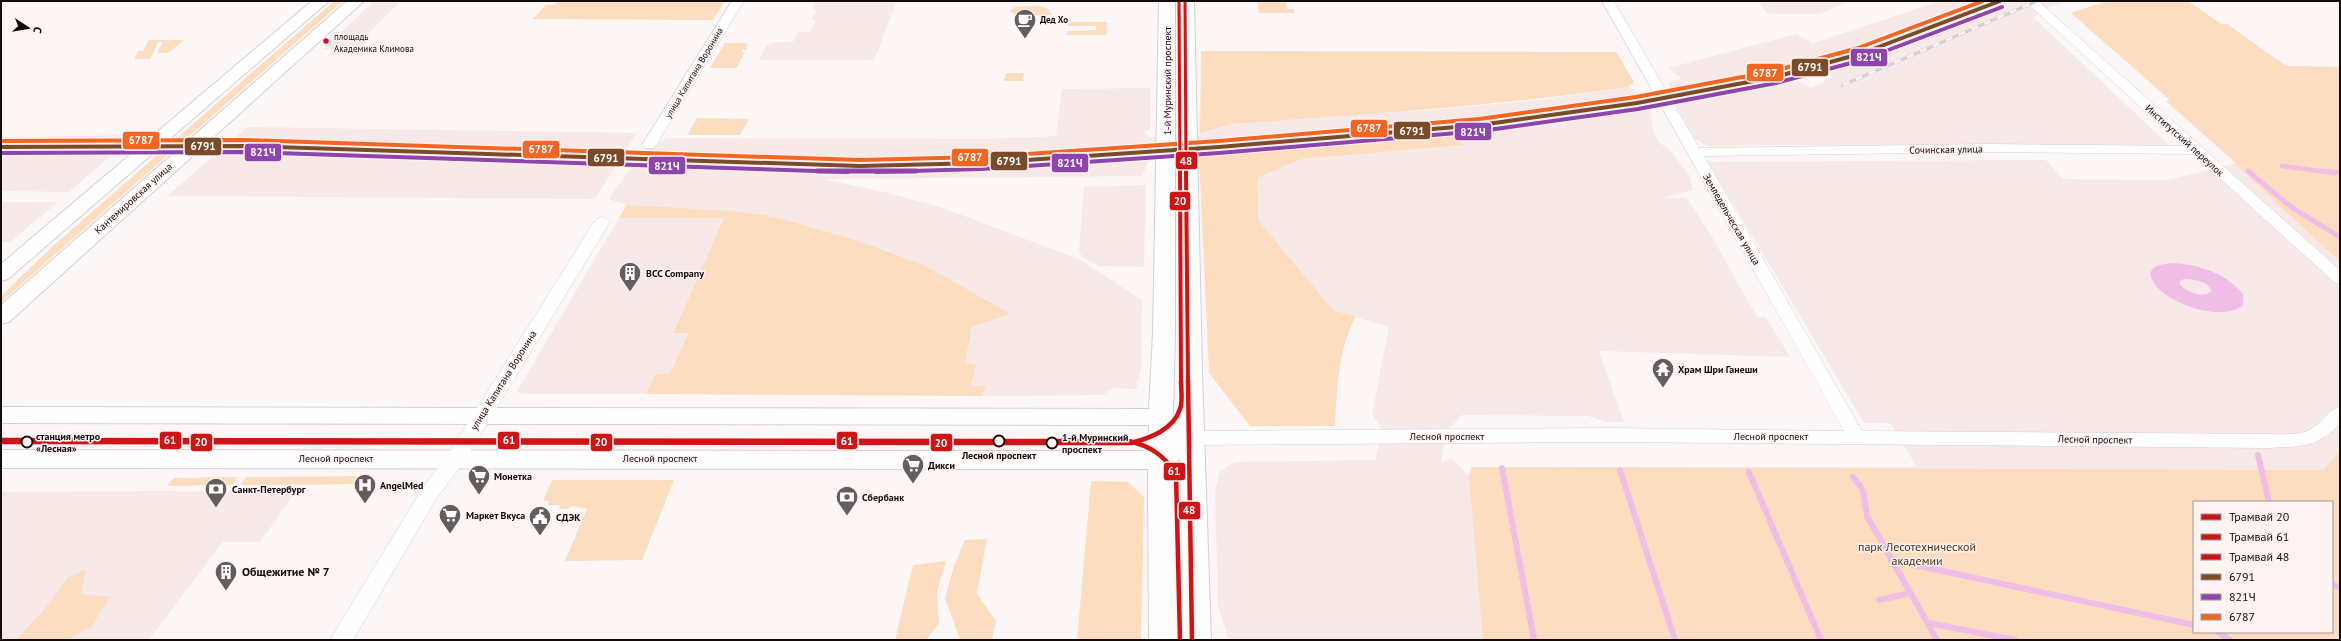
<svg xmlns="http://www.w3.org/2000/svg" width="2341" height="641" viewBox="0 0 2341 641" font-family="'PT Sans',sans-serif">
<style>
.built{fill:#f8e9e9;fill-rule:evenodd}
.green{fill:#fdddc0;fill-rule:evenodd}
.water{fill:#f0bde7;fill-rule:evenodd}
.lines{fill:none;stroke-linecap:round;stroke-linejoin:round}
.stream-far2{stroke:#f0bde7;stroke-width:4.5}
.stream-far1{stroke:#f0bde7;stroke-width:5}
.stream{stroke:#f0bde7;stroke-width:6}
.minor-casing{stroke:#d7cfcf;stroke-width:1}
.major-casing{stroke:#d7cfcf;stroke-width:2}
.minor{fill:#fffefe;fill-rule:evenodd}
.major{fill:#fffefe;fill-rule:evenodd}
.rail-casing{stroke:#d4d1d1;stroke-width:3.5}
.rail{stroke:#fff3f3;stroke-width:2.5;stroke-dasharray:7;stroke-linecap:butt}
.rail-1-casing{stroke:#fff3f3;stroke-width:6}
.rail-2-far1-casing{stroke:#fff3f3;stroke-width:6}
.rail-2-casing{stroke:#fff3f3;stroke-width:8}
.rail-3-casing{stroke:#fff3f3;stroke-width:6}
.rail-1{stroke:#7a4b2a;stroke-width:4}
.rail-2-far1{stroke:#8e44ad;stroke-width:4}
.rail-2{stroke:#8e44ad;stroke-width:5}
.rail-3{stroke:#f26522;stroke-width:4}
.tram-1-far2-casing{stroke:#fff3f3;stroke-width:5.5}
.tram-1-far1-casing{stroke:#fff3f3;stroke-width:7}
.tram-1-casing{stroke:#fff3f3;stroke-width:8}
.tram-2-casing{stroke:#fff3f3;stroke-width:8}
.tram-3-far2-casing{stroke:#fff3f3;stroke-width:5.5}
.tram-3-far1-casing{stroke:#fff3f3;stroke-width:7}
.tram-3-casing{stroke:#fff3f3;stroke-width:8}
.tram-1-far2{stroke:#ce1417;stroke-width:3}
.tram-1-far1{stroke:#ce1417;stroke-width:4}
.tram-1{stroke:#ce1417;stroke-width:4.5}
.tram-2{stroke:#ce1417;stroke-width:4.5}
.tram-3-far2{stroke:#ce1417;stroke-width:3}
.tram-3-far1{stroke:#ce1417;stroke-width:4}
.tram-3{stroke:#ce1417;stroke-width:4.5}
.bus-dot{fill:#e4002b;stroke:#fff3f3;stroke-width:1.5}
.stop-dot{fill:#fff3f3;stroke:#130a0a;stroke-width:2}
.labels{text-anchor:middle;stroke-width:3;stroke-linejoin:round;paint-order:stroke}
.far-poi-label{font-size:9px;font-weight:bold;fill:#130a0a;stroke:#fff3f3;text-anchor:start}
.bus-label{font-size:9px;fill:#130a0a;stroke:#fff3f3;text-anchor:start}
.far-street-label{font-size:9px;fill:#130a0a;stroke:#fff3f3}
.street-label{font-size:10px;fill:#130a0a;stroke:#fff3f3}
.poi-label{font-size:10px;font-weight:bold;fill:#130a0a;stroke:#fff3f3;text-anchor:start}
.stop-label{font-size:10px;font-weight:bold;fill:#130a0a;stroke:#fff3f3;text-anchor:start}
.near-park-label{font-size:12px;fill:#4c3114;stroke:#fff3f3}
.near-poi-label{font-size:12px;font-weight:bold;fill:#130a0a;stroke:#fff3f3;text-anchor:start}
.line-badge{stroke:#fff3f3;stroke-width:1.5}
.badge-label{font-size:11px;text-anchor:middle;font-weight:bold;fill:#fff}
</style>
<rect width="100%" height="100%" fill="#fcf6f6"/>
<g class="built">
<path d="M 374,1 L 401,1 L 366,36 L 370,36 L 357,49 L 323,49 Z"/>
<path d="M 816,1 L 897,1 L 874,60 L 759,60 L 766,46 L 775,42 L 793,42 L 798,32 L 810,32 L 816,20 L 811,20 L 816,10 L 812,9 Z"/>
<path d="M 1758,1 L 1849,1 L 1820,14 L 1773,14 L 1767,13 Z"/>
<path d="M 1940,1 L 2072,1 L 2050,6 L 2034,18 L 2169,145 L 1755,145 L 1719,148 L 1705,145 L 1694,138 L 1674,103 L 1669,83 L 1682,78 L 1668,68 L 1796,34 L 1813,43 ZM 1827,73 L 1833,77 L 1811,88 L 1793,79 Z"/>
<path d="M 2108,1 L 2188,1 L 2221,24 L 2227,24 L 2286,66 L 2340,67 L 2340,640 L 1229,640 L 1218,606 L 1215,491 L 1220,471 L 1235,462 L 1375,460 L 1382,430 L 1372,414 L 1389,327 L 1334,311 L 1258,220 L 1257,178 L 1301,160 L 1206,157 L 1201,154 L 1150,159 L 1142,176 L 823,179 L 888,193 L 943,208 L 1079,259 L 1142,300 L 1141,368 L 1136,389 L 1112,388 L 1103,395 L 982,396 L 985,386 L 971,386 L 965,364 L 972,327 L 1011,314 L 925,266 L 856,240 L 776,217 L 627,205 L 608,199 L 649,145 L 668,138 L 984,139 L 1056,136 L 1062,89 L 1151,88 L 1150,130 L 1144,131 L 1150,138 L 1199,136 L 1200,133 L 1231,124 L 1442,109 L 1541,100 L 1628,87 L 1636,91 L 1650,108 L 1653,130 L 1659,142 L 1672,152 L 1690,177 L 1693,190 L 1663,198 L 1687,198 L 1711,235 L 1757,317 L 1766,317 L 1790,357 L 1599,351 L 1624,422 L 1607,422 L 1588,416 L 1462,415 L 1448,430 L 1441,462 L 1452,459 L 1469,476 L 1472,467 L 1917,467 L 1890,423 L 1864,423 L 1708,162 L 2046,160 L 2063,179 L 2168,180 L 2236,163 L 2167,102 L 2169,99 L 2071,13 ZM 2194,502 L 2332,502 L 2332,632 L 2194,632 Z"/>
<path d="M 247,127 L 636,133 L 637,133 L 595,199 L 167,196 Z"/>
<path d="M 135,135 L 69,192 L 1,191 L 1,137 Z"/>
<path d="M 1146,185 L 1144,267 L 1099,266 L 1082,257 L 1079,250 L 1084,187 Z"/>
<path d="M 1,202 L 58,202 L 10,242 L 1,242 Z"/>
<path d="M 619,218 L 724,218 L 673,332 L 688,332 L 670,374 L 655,374 L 646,394 L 523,394 L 517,391 Z"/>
<path d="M 166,491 L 295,493 L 260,542 L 223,542 L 149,640 L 1,640 L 1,492 Z"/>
</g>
<g class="green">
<path d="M 334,1 L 343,1 L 1,302 L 1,296 L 53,246 Z"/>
<path d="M 558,1 L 725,1 L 713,20 L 533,19 L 546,5 L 555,5 Z"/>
<path d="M 1257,1 L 1286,1 L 1287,9 L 1294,9 L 1294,13 L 1259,13 Z"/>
<path d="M 2108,1 L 2188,1 L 2221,24 L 2227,24 L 2286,66 L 2340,67 L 2340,262 L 2237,166 L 2236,163 L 2167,102 L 2169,99 L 2071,13 Z"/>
<path d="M 1039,6 L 1049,9 L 1052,15 L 1015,15 L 1010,11 L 1015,7 Z"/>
<path d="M 1069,22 L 1107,22 L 1106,35 L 1067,35 L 1068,31 L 1096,30 L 1096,26 L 1068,26 Z"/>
<path d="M 149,40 L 184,40 L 168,53 L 157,53 L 163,42 L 158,42 L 150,59 L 134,59 L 138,51 L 143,51 Z"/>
<path d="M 725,43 L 745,43 L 748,45 L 746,50 L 742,50 L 742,52 L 745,52 L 736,68 L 710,68 Z"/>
<path d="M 1201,51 L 1616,52 L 1634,82 L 1628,87 C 1496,106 1364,115 1231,124 L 1200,133 Z"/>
<path d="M 1006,73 L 1024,73 L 1023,81 L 1004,81 Z"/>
<path d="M 697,118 L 749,119 L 740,135 L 687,135 Z"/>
<path d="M 1459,135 L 1463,145 L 1302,159 L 1257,178 L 1258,220 L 1334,311 L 1356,316 C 1338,348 1337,390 1335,426 L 1250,426 L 1209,373 L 1199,155 Z"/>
<path d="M 627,205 L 732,211 L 776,217 L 856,240 L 926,266 L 1011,314 L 972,327 L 965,363 L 976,364 L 971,386 L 986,386 L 982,396 L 646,394 L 655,374 L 670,374 L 688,333 L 673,333 L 724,218 L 619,218 Z"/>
<path d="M 2340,452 L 2340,640 L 1483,640 L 1469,476 L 1472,467 L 2323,470 ZM 2194,502 L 2332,502 L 2332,632 L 2194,632 Z"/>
<path d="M 374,476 L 368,484 L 240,485 L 246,477 Z"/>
<path d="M 237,477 L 232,485 L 167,486 L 174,478 Z"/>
<path d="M 552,480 L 674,480 L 642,560 L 565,561 L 587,509 L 572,506 L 568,509 L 559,509 L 560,505 L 548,505 L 549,501 L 543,501 Z"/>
<path d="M 1091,481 L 1128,482 L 1144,497 L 1141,640 L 1077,640 Z"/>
<path d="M 987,539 L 977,594 L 996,621 L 992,640 L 960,640 L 945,598 L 954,566 L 965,540 Z"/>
<path d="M 946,561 L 937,592 L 939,623 L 926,640 L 895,640 L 913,565 Z"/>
<path d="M 86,570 L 81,594 L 110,597 L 91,627 L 67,640 L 16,640 L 48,605 L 68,577 Z"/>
</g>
<path class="water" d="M 2174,263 C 2200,265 2226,273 2243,294 L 2243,305 C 2222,324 2156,302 2150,274 C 2153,264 2164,264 2174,263 ZM 2184,279 C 2193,279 2210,281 2211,292 C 2201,298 2188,292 2180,285 L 2180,281 Z"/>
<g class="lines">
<path class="stream-far2" d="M 2282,166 L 2328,172"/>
<g class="stream-far1">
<path d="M 2248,171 L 2291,207 L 2340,237"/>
<path d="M 2320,171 L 2340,173"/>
</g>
<g class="stream">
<path d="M 2258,455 L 2269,502"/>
<path d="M 1502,468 L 1534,640"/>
<path d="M 1620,470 L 1675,640"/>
<path d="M 1749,472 L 1821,640"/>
<path d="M 1853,477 L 1863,490 L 1867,516 L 1937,640"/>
<path d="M 1891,560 L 2194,625"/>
<path d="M 2332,584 L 2340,588"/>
<path d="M 1879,600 L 1910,593"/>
<path d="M 1928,623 L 2015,640"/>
<path d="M 2218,632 L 2230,640"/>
</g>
<g class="minor-casing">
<g id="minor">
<path d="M 732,1 L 744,1 L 656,145 L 654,148 L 644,148 L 642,145 Z"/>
<path d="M 1602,1 L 1614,1 L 1699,148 L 1989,144 L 2183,146 L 2025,1 L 2038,1 L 2340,270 L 2340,284 L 2334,282 L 2193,154 L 1989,152 L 1704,156 L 1862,431 L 2268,434 C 2281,434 2300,436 2311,429 C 2322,423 2327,410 2340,407 L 2340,424 C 2314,449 2302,446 2268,448 L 1611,442 L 1192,445 L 1185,443 L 1183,438 L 1185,433 L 1192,431 L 1611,428 L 1844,431 Z"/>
<path d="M 602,217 L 607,219 L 610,222 L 463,463 L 436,499 L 353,640 L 330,640 L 422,489 L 449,453 L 594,222 L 597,219 Z"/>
</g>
</g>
<g class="major-casing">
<g id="major">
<path d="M 312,1 L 329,1 L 8,279 L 1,281 L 1,264 Z"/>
<path d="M 347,1 L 364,1 L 9,322 L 1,324 L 1,305 Z"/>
<path d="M 1159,1 L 1175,1 L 1175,334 L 1173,414 L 1179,418 L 1178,1 L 1194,1 L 1202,372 L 1211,640 L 1183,640 L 1180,459 L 1173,463 L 1177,640 L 1149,640 L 1148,469 L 1,468 L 1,450 L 1148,451 L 1149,425 L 1,423 L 1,407 L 1149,409 L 1153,334 Z"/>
</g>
</g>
<use href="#minor" class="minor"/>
<use href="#major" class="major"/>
<g class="rail-casing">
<path id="rail" d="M 1843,85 L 2037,1"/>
</g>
<use href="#rail" class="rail"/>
<g class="rail-1-casing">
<path id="rail-1" d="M 1,147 L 244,146 L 860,166 L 981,163 L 1219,147 L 1480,125 L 1637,103 L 1775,77 L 1860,54 L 2000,1"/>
</g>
<g class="rail-2-far1-casing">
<g id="rail-2-far1">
<path d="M 1,153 L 244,152 L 848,172"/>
<path d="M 876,172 L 981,169 L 1219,153 L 1481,131 L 1638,109 L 1776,83 L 1862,60 L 2002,7"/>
</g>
</g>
<g class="rail-2-casing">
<path id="rail-2" d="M 817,171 L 916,171"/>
</g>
<g class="rail-3-casing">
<path id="rail-3" d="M 1,141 L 244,140 L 860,160 L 981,157 L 1219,141 L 1479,119 L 1636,97 L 1774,71 L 1858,48 L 1983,1"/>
</g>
<use href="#rail-1" class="rail-1"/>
<use href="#rail-2-far1" class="rail-2-far1"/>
<use href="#rail-2" class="rail-2"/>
<use href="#rail-3" class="rail-3"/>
<g class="tram-1-far2-casing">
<path id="tram-1-far2" d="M 1179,1 L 1180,172"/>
</g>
<g class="tram-1-far1-casing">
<path id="tram-1-far1" d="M 1180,171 L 1181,382"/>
</g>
<g class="tram-1-casing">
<path id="tram-1" d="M 1,442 L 1131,443 C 1150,438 1173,430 1180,409 C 1183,402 1181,389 1181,381"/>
</g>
<g class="tram-2-casing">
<path id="tram-2" d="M 1,440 L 1129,441 C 1150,446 1164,455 1176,474 L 1180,640"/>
</g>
<g class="tram-3-far2-casing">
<path id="tram-3-far2" d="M 1185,1 L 1186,172"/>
</g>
<g class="tram-3-far1-casing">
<path id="tram-3-far1" d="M 1186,171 L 1188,382"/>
</g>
<g class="tram-3-casing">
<path id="tram-3" d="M 1188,381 L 1192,640"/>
</g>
<use href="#tram-1-far2" class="tram-1-far2"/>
<use href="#tram-1-far1" class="tram-1-far1"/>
<use href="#tram-1" class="tram-1"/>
<use href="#tram-2" class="tram-2"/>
<use href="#tram-3-far2" class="tram-3-far2"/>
<use href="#tram-3-far1" class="tram-3-far1"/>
<use href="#tram-3" class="tram-3"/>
</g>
<defs>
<g id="cafe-pin" transform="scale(1.15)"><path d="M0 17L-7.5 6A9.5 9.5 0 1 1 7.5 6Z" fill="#655d5d" stroke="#fff3f3"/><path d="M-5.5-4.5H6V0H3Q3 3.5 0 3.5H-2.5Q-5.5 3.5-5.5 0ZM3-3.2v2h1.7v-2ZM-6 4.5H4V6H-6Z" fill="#fff"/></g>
<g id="building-pin" transform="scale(1.15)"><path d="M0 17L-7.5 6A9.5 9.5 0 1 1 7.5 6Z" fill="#655d5d" stroke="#fff3f3"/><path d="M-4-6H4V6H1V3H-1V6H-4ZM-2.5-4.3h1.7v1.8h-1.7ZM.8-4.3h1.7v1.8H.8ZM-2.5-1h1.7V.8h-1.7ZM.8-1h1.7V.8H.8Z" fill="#fff"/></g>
<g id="temple-pin" transform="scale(1.15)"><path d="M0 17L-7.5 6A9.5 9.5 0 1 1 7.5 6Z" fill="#655d5d" stroke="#fff3f3"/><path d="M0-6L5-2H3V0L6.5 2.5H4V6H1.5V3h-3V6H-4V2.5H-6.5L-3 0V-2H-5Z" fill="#fff"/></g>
<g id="supermarket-pin" transform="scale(1.15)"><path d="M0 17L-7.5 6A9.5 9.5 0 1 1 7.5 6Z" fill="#655d5d" stroke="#fff3f3"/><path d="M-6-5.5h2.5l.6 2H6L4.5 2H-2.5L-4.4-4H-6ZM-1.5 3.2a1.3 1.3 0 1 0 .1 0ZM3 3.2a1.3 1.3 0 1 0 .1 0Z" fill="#fff"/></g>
<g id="hospital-pin" transform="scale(1.15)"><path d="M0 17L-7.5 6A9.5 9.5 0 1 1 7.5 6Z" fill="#655d5d" stroke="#fff3f3"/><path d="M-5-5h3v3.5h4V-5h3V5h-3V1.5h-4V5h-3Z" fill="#fff"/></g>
<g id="bank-pin" transform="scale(1.15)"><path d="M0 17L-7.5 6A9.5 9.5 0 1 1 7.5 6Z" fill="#655d5d" stroke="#fff3f3"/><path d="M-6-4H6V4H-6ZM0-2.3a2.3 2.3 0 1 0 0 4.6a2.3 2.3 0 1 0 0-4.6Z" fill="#fff"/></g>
<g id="civic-pin" transform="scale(1.15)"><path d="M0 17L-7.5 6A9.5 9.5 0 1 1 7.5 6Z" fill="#655d5d" stroke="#fff3f3"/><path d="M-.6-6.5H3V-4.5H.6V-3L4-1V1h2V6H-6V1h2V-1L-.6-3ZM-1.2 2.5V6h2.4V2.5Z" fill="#fff"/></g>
</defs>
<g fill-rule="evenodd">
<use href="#cafe-pin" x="1025" y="20"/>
<use href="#building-pin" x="630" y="273"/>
<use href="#temple-pin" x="1663" y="369"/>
<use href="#supermarket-pin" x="913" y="465"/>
<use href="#supermarket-pin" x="479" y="476"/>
<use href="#hospital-pin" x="365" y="485"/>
<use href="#bank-pin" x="216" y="489"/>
<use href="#bank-pin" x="847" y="497"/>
<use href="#supermarket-pin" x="450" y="515"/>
<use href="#civic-pin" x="540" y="517"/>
<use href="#building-pin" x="226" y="572"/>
</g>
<circle class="bus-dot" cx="326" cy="41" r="3.5"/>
<g class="stop-dot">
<circle cx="999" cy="441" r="5.5"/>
<circle cx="27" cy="442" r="5.5"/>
<circle cx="1052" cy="443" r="5.5"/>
</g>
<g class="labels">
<g class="far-poi-label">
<text x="1040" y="23">Дед Хо</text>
</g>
<g class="bus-label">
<text x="334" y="40">площадь<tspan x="334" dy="12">Академика Климова</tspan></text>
</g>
<g class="far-street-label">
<text transform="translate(694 73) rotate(-59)" y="3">улица Капитана Воронина</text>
</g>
<g class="street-label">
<text transform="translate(1167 81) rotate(-90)" y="4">1-й Муринский проспект</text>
<text transform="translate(2185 140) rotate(42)" y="4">Институтский переулок</text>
<text transform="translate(1946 149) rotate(-1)" y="4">Сочинская улица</text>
<text transform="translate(133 198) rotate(-42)" y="4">Кантемировская улица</text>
<text transform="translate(1732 219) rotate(60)" y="4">Земледельческая улица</text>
<text transform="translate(503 380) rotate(-58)" y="4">улица Капитана Воронина</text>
<text x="1447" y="440">Лесной проспект</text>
<text x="1771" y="440">Лесной проспект</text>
<text transform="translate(2095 439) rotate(1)" y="4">Лесной проспект</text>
<text x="336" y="462">Лесной проспект</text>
<text x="660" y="462">Лесной проспект</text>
</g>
<g class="poi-label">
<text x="646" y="277">BCC Company</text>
<text x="1678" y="373">Храм Шри Ганеши</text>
<text x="928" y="469">Дикси</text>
<text x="494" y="480">Монетка</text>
<text x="380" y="489">AngelMed</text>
<text x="232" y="493">Санкт-Петербург</text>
<text x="862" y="501">Сбербанк</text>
<text x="466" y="519">Маркет Вкуса</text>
<text x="556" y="521">СДЭК</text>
</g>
<g class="stop-label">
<text x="36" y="440">станция метро<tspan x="36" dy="12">«Лесная»</tspan></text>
<text x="1062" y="441">1-й Муринский<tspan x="1062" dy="12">проспект</tspan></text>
<text x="999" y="459" text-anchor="middle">Лесной проспект</text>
</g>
<g class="near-park-label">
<text x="1917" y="551">парк Лесотехнической<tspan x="1917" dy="14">академии</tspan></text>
</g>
<g class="near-poi-label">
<text x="242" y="576">Общежитие № 7</text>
</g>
</g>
<g class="line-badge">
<rect x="1850" y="48" width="38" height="19" rx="4" fill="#8e44ad"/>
<rect x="1791" y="58" width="38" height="19" rx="4" fill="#7a4b2a"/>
<rect x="1746" y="63" width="38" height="19" rx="4" fill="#f26522"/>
<rect x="1350" y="119" width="38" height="19" rx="4" fill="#f26522"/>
<rect x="1393" y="121" width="38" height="19" rx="4" fill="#7a4b2a"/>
<rect x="1454" y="122" width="38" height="19" rx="4" fill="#8e44ad"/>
<rect x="122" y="131" width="38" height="19" rx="4" fill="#f26522"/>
<rect x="184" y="137" width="38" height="19" rx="4" fill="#7a4b2a"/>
<rect x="522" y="140" width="38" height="19" rx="4" fill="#f26522"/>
<rect x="244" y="143" width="38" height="19" rx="4" fill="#8e44ad"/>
<rect x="951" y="148" width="38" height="19" rx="4" fill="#f26522"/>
<rect x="587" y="148" width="38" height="19" rx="4" fill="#7a4b2a"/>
<rect x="1175" y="151" width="23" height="19" rx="4" fill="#ce1417"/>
<rect x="990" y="151" width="38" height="20" rx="4" fill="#7a4b2a"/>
<rect x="1051" y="153" width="38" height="20" rx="4" fill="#8e44ad"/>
<rect x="648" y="156" width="38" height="19" rx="4" fill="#8e44ad"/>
<rect x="1169" y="191" width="22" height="20" rx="4" fill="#ce1417"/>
<rect x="159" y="431" width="23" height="19" rx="4" fill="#ce1417"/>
<rect x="497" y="431" width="23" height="19" rx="4" fill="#ce1417"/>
<rect x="836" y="431" width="22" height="19" rx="4" fill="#ce1417"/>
<rect x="190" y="433" width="23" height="19" rx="4" fill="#ce1417"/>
<rect x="590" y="433" width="23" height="19" rx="4" fill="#ce1417"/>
<rect x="930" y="433" width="23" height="19" rx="4" fill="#ce1417"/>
<rect x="1163" y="462" width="23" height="19" rx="4" fill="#ce1417"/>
<rect x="1178" y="501" width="23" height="19" rx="4" fill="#ce1417"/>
</g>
<g class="badge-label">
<text x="1869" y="61">821Ч</text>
<text x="1810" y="71">6791</text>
<text x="1765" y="77">6787</text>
<text x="1369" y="132">6787</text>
<text x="1412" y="135">6791</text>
<text x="1473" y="136">821Ч</text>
<text x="141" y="144">6787</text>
<text x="203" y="150">6791</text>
<text x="541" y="153">6787</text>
<text x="263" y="156">821Ч</text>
<text x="970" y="161">6787</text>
<text x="606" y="162">6791</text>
<text x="1186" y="165">48</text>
<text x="1009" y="165">6791</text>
<text x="1070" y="167">821Ч</text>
<text x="667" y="170">821Ч</text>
<text x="1180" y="205">20</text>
<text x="170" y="444">61</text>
<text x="509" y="444">61</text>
<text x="847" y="445">61</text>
<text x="201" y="446">20</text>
<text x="601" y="446">20</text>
<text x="941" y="447">20</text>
<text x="1174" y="475">61</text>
<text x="1189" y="514">48</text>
</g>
<rect width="2341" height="641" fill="none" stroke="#130a0a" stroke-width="4"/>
<rect x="2193" y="501" width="140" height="132" fill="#fff3f3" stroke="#a19696"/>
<rect x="2201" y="514" width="20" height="6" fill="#ce1417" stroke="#a19696"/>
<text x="2229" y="521" font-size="12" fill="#130a0a">Трамвай 20</text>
<rect x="2201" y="534" width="20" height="6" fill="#ce1417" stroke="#a19696"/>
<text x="2229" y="541" font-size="12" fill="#130a0a">Трамвай 61</text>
<rect x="2201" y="554" width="20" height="6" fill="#ce1417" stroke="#a19696"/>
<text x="2229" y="561" font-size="12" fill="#130a0a">Трамвай 48</text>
<rect x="2201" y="574" width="20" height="6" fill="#7a4b2a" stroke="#a19696"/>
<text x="2229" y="581" font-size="12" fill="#130a0a">6791</text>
<rect x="2201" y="594" width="20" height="6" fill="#8e44ad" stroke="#a19696"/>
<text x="2229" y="601" font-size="12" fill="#130a0a">821Ч</text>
<rect x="2201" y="614" width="20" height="6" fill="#f26522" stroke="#a19696"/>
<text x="2229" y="621" font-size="12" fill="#130a0a">6787</text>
<g transform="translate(28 28) rotate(102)" stroke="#fff3f3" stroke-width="3" paint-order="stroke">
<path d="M0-3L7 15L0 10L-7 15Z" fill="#130a0a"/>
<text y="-6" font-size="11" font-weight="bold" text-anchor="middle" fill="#130a0a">С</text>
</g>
</svg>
